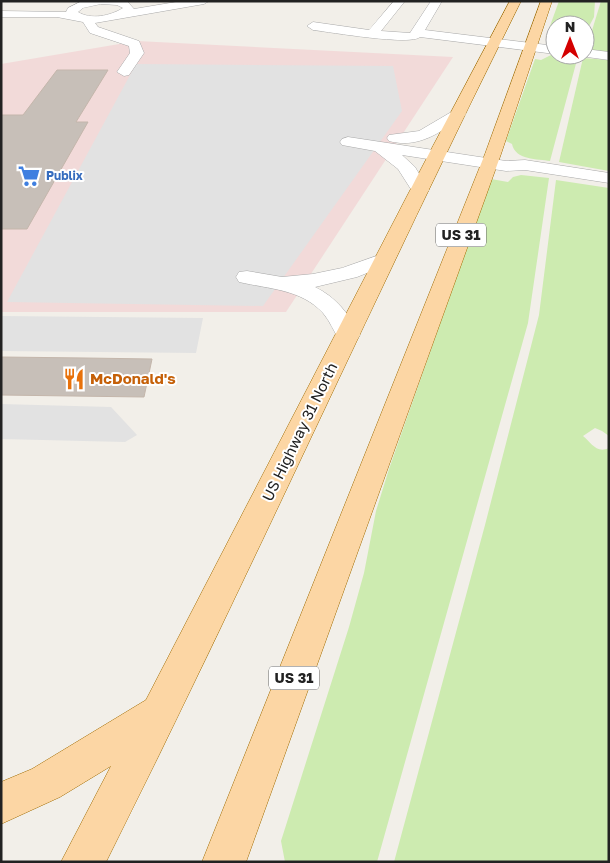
<svg xmlns="http://www.w3.org/2000/svg" width="610" height="863" viewBox="0 0 610 863" font-family="'Golos Text',sans-serif">
<style>
.commercial{fill:#f2dad9}
.grass{fill:#cdebb0}
.parking{fill:#e2e2e2}
.building{fill:#c7bfb8;stroke:#c4b6ab}
.lines{fill:none;stroke-linecap:round;stroke-linejoin:round}
.minor-casing{stroke:#a9a9a9;stroke-width:1}
.major-casing{stroke:#a06b00;stroke-width:1}
.minor{fill:#fff;fill-rule:evenodd}
.major{fill:#fcd6a4;fill-rule:evenodd}
.labels{text-anchor:middle;stroke-width:4;stroke-linejoin:round;paint-order:stroke}
.far-shop-label{font-size:12px;font-weight:bold;fill:#366cbe;stroke:#fff;text-anchor:start}
.shield{fill:#fff;stroke:#646464;stroke-width:1}
.shield-label{font-size:14px;font-weight:bold;fill:#222}
.food-label{font-size:15px;font-weight:bold;fill:#c56008;stroke:#fff;text-anchor:start}
.street-label{font-size:15px;fill:#222;stroke:#fff}
</style>
<rect width="100%" height="100%" fill="#f2efe9"/>
<path class="commercial" d="M 137,41 L 453,57 L 286,312 L 1,312 L 1,64 Z"/>
<g class="grass">
<path d="M 559,1 L 595,1 L 594,17 L 585,34 L 585,25 L 555,25 L 555,45 L 546,37 Z"/>
<path d="M 601,1 L 609,1 L 609,53 L 586,50 Z"/>
<path d="M 551,55 L 578,56 L 550,161 C 538,159 515,160 512,144 L 506,141 L 535,59 L 541,60 Z"/>
<path d="M 583,58 L 609,60 L 609,171 L 559,162 Z"/>
<path d="M 521,175 L 549,178 L 528,323 L 377,862 L 285,862 L 281,841 L 349,627 L 364,573 L 376,511 L 389,469 L 491,179 L 508,182 L 513,177 Z"/>
<path d="M 556,180 L 609,188 L 609,436 L 602,431 L 595,428 L 583,436 C 591,442 596,454 609,448 L 609,862 L 394,862 L 485,525 L 539,315 Z"/>
</g>
<g class="parking">
<path d="M 136,64 L 393,66 L 402,111 L 263,306 L 7,302 Z"/>
<path d="M 1,316 L 203,318 L 196,353 L 1,351 Z"/>
<path d="M 1,404 L 111,407 L 137,435 L 125,442 L 1,439 Z"/>
</g>
<g class="building">
<path d="M 57,70 L 108,70 L 76,122 L 88,122 L 27,229 L 1,229 L 1,115 L 23,115 Z"/>
<path d="M 1,357 L 86,358 L 152,359 L 144,397 L 1,395 Z"/>
</g>
<g class="lines">
<g class="minor-casing">
<g id="minor">
<path d="M 82,1 L 127,1 L 134,9 L 182,1 L 209,1 L 204,4 L 95,23 L 98,27 L 139,41 L 144,53 L 129,75 L 124,76 L 117,72 L 130,53 L 129,46 L 90,33 L 83,22 L 57,17 L 1,17 L 1,11 L 66,12 L 68,8 ZM 101,4 L 117,5 L 123,8 C 110,16 91,20 78,12 L 83,8 Z"/>
<path d="M 394,1 L 405,1 L 381,31 L 410,33 L 431,1 L 442,1 L 425,30 L 555,46 L 555,54 L 420,37 C 411,46 330,32 313,30 L 307,26 L 313,22 L 369,30 Z"/>
<path d="M 585,49 L 609,52 L 609,60 L 580,56 L 585,55 Z"/>
<path d="M 458,109 L 463,111 L 466,114 L 463,117 C 440,132 419,149 389,141 L 387,138 L 389,135 L 419,131 L 453,111 Z"/>
<path d="M 348,137 L 506,161 L 525,160 L 609,173 L 609,183 L 525,170 L 506,171 L 402,155 L 415,167 L 429,190 L 426,194 L 420,195 L 414,194 L 398,169 L 375,151 L 342,145 L 340,142 L 342,139 Z"/>
<path d="M 385,253 L 392,255 L 395,259 L 392,263 L 357,277 L 315,287 C 337,298 348,313 360,335 L 356,341 L 348,343 L 340,341 C 334,332 330,321 323,313 C 301,289 269,289 239,282 L 236,277 L 239,272 L 247,271 L 282,277 L 313,274 L 342,268 Z"/>
</g>
</g>
<g class="major-casing">
<g id="major">
<path d="M 510,1 L 521,1 C 379,286 249,577 106,862 L 61,862 L 111,766 L 60,797 L 1,824 L 1,782 L 32,769 L 146,700 L 433,146 Z"/>
<path d="M 541,1 L 552,1 L 501,154 L 246,862 L 202,862 L 485,154 Z"/>
</g>
</g>
<use href="#minor" class="minor"/>
<use href="#major" class="major"/>
</g>
<defs>
<g id="supermarket-bare" transform="scale(1.725)"><path d="M-6-5.5h2.5l.6 2H6L4.5 2H-2.5L-4.4-4H-6ZM-1.5 3.2a1.3 1.3 0 1 0 .1 0ZM3 3.2a1.3 1.3 0 1 0 .1 0Z" fill="#3f7fe0" stroke="#fff" stroke-width="2.5" paint-order="stroke"/></g>
<g id="restaurant-bare" transform="scale(1.725)"><path d="M-5-6h1v4h1v-4h1v4h1v-4h1v5L-1.5 .5V6h-2V.5L-5-1ZM5-6V6H3V1.5H1.5Q1.5-4 5-6Z" fill="#e8710a" stroke="#fff" stroke-width="2.5" paint-order="stroke"/></g>
</defs>
<g fill-rule="evenodd">
<use href="#supermarket-bare" x="29" y="176"/>
<use href="#restaurant-bare" x="74" y="379"/>
</g>
<g class="labels">
<g class="far-shop-label">
<text x="46" y="180">Publix</text>
</g>
<g class="shield">
<rect x="436" y="223.5" width="50" height="23" rx="4"/>
<rect x="269" y="666.5" width="50" height="23" rx="4"/>
</g>
<g class="shield-label">
<text x="461" y="240">US 31</text>
<text x="294" y="683">US 31</text>
</g>
<g class="food-label">
<text x="90" y="384">McDonald's</text>
</g>
<g class="street-label">
<text transform="translate(300 432) rotate(-64)" y="5">US Highway 31 North</text>
</g>
</g>
<rect width="610" height="863" fill="none" stroke="#222222" stroke-width="5"/>
<g transform="translate(570 40)"><circle r="24" fill="#ffffff" stroke="#a7a7a7"/>
<path d="M0-4L9 19L0 12L-9 19Z" fill="#d40000"/>
<text y="-8" font-size="14" font-weight="bold" text-anchor="middle" fill="#222222">N</text>
</g>
</svg>
